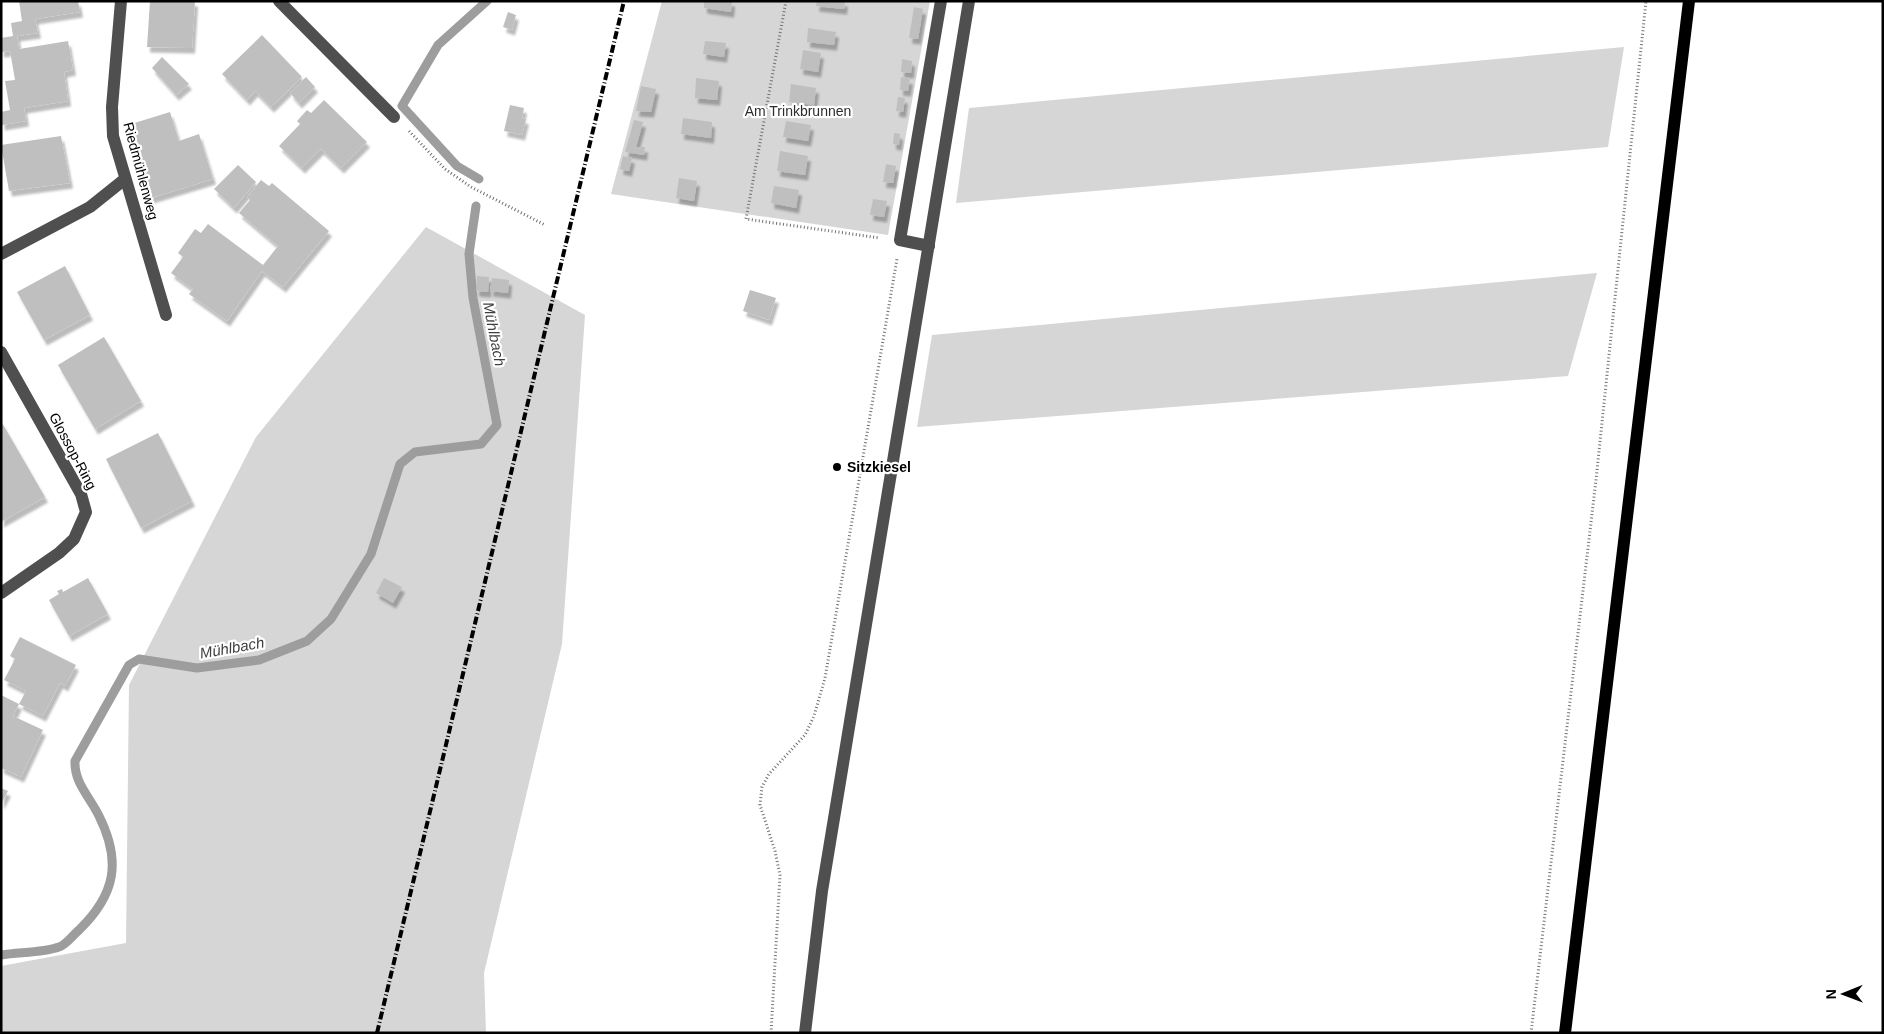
<svg xmlns="http://www.w3.org/2000/svg" width="1884" height="1034" viewBox="0 0 1884 1034" font-family="Arial,sans-serif">
<style>
.green{fill:#d6d6d6}
.lines{fill:none;stroke-linecap:round;stroke-linejoin:round}
.stream{stroke:#9d9d9d;stroke-width:9}
.building{fill:#bfbfbf;filter:url(#shadow)}
.path{stroke:#717171;stroke-width:3;stroke-dasharray:1 2.5;stroke-linecap:butt}
.minor{stroke:#4f4f4f;stroke-width:12}
.major{stroke:#000;stroke-width:12}
.rail{stroke:#000;stroke-width:4;stroke-dasharray:8 2.5 1 2.5;stroke-linecap:butt}
.poi-dot{fill:#000;stroke:#fff;stroke-width:2}
.labels{text-anchor:middle;stroke-width:4.5;stroke-linejoin:round;paint-order:stroke}
.park-label{font-size:14px;fill:#2d2d2d;stroke:#fff}
.street-label{font-size:14px;fill:#000;stroke:#fff}
.poi-label{font-size:14px;font-weight:bold;fill:#000;stroke:#fff;text-anchor:start}
.water-label{font-size:15px;font-style:italic;fill:#3e3e3e;stroke:#fff}
</style>
<defs>
<filter id="shadow"><feDropShadow dx="3" dy="5.5" stdDeviation="1" flood-color="#0004"/></filter>
</defs>
<rect width="100%" height="100%" fill="#fff"/>
<g class="green">
<path d="M 662,1 L 930,1 L 888,235 L 611,194 Z"/>
<path d="M 1624,47 L 1608,147 L 956,203 L 969,108 Z"/>
<path d="M 426,227 L 585,315 L 562,644 L 484,973 L 486,1033 L 1,1033 L 1,966 L 126,943 L 129,685 L 256,437 Z"/>
<path d="M 1597,273 L 1568,376 L 917,427 L 932,335 Z"/>
</g>
<g class="lines">
<g class="stream">
<path d="M 479,179 L 457,166 L 402,106 L 438,45 L 487,1"/>
<path d="M 1,955 C 19,952 42,953 59,947 C 66,945 73,935 79,930 C 115,895 122,862 99,816 C 90,797 74,783 75,761 L 129,665 L 139,659 L 197,668 L 259,660 L 307,641 L 331,619 L 371,554 L 400,464 L 415,452 L 481,444 L 497,425 L 473,298 L 469,254 L 476,206"/>
</g>
</g>
<g class="building">
<path d="M 19,1 L 78,1 L 80,12 L 35,19 L 38,33 L 17,36 L 19,49 L 68,41 L 73,70 L 64,72 L 68,101 L 24,108 L 26,121 L 2,125 L 1,112 L 10,110 L 5,81 L 15,80 L 10,51 L 1,52 L 1,38 L 13,36 L 11,23 L 22,21 Z"/>
<path d="M 150,1 L 195,1 L 192,48 L 147,47 Z"/>
<path d="M 704,1 L 732,1 L 731,12 L 704,8 Z"/>
<path d="M 817,1 L 845,1 L 844,9 L 816,6 Z"/>
<path d="M 914,7 L 923,9 L 918,39 L 909,38 Z"/>
<path d="M 508,12 L 516,15 L 512,30 L 503,27 Z"/>
<path d="M 808,28 L 836,32 L 834,45 L 807,42 Z"/>
<path d="M 262,35 L 302,77 L 271,107 L 255,91 L 247,100 L 222,74 Z"/>
<path d="M 705,41 L 726,43 L 724,57 L 703,54 Z"/>
<path d="M 803,50 L 821,53 L 818,72 L 800,69 Z"/>
<path d="M 162,57 L 189,84 L 176,95 L 152,68 Z"/>
<path d="M 902,59 L 912,61 L 911,73 L 901,72 Z"/>
<path d="M 306,77 L 315,87 L 299,103 L 290,93 Z"/>
<path d="M 901,77 L 910,79 L 908,91 L 900,90 Z"/>
<path d="M 696,78 L 719,81 L 717,100 L 695,98 Z"/>
<path d="M 791,84 L 816,88 L 814,105 L 789,102 Z"/>
<path d="M 641,86 L 656,89 L 651,112 L 636,111 Z"/>
<path d="M 898,97 L 905,98 L 903,112 L 896,111 Z"/>
<path d="M 324,100 L 367,142 L 341,168 L 321,149 L 302,168 L 279,146 L 300,124 L 297,121 L 307,110 L 311,113 Z"/>
<path d="M 510,105 L 524,108 L 522,118 L 526,119 L 522,135 L 504,131 Z"/>
<path d="M 170,112 L 179,141 L 199,134 L 213,179 L 151,198 L 128,125 Z"/>
<path d="M 683,118 L 712,122 L 711,138 L 681,134 Z"/>
<path d="M 634,120 L 643,122 L 636,147 L 645,147 L 644,155 L 625,152 Z"/>
<path d="M 786,121 L 811,125 L 808,141 L 783,137 Z"/>
<path d="M 894,133 L 900,134 L 899,145 L 893,144 Z"/>
<path d="M 61,136 L 70,183 L 9,191 L 1,145 Z"/>
<path d="M 780,151 L 808,156 L 805,175 L 777,171 Z"/>
<path d="M 623,156 L 632,158 L 629,171 L 620,169 Z"/>
<path d="M 886,164 L 896,166 L 893,183 L 883,182 Z"/>
<path d="M 238,165 L 256,182 L 234,208 L 214,189 Z"/>
<path d="M 679,178 L 697,181 L 694,201 L 676,198 Z"/>
<path d="M 261,180 L 269,186 L 272,183 L 329,231 L 283,287 L 262,271 L 227,321 L 189,294 L 193,289 L 171,273 L 183,257 L 178,253 L 195,229 L 201,233 L 208,224 L 263,265 L 278,246 L 239,213 L 250,200 L 247,197 Z"/>
<path d="M 774,186 L 799,190 L 796,208 L 771,203 Z"/>
<path d="M 873,199 L 887,201 L 884,217 L 870,215 Z"/>
<path d="M 65,266 L 90,315 L 44,340 L 17,292 Z"/>
<path d="M 477,276 L 489,277 L 488,292 L 476,291 Z"/>
<path d="M 492,278 L 509,280 L 508,293 L 490,291 Z"/>
<path d="M 750,290 L 776,298 L 769,320 L 743,311 Z"/>
<path d="M 104,337 L 141,401 L 95,429 L 58,365 Z"/>
<path d="M 1,421 L 45,497 L 1,522 Z"/>
<path d="M 158,433 L 192,501 L 141,528 L 106,459 Z"/>
<path d="M 88,578 L 108,614 L 69,636 L 49,600 L 59,594 L 57,591 L 62,589 L 63,592 Z"/>
<path d="M 384,578 L 402,587 L 393,603 L 376,593 Z"/>
<path d="M 20,637 L 76,665 L 65,686 L 60,683 L 43,716 L 19,704 L 13,716 L 43,730 L 21,777 L 1,768 L 1,695 L 19,704 L 26,691 L 4,680 L 15,659 L 10,656 Z"/>
<path d="M 1,788 L 8,791 L 1,804 Z"/>
</g>
<g class="lines">
<g class="path">
<path d="M 786,1 L 746,219 L 880,238"/>
<path d="M 409,131 L 445,169 L 471,187 L 545,225"/>
<path d="M 771,1033 L 780,875 L 775,851 L 760,805 L 762,787 L 769,774 L 805,735 L 814,716 L 825,678 L 897,259"/>
<path d="M 1531,1033 L 1596,480 L 1646,1"/>
</g>
<g class="minor">
<path d="M 121,1 L 112,107 L 113,136 L 166,315"/>
<path d="M 279,1 L 394,117"/>
<path d="M 929,246 L 900,240 L 941,1"/>
<path d="M 1,254 L 90,207 L 125,179"/>
<path d="M 1,352 L 81,494 L 86,512 L 74,539 L 59,553 L 1,593"/>
<path d="M 805,1033 L 822,891 L 969,1"/>
</g>
<path class="major" d="M 1565,1033 L 1689,1"/>
<path class="rail" d="M 377,1033 L 624,1"/>
</g>
<circle class="poi-dot" cx="837" cy="467" r="5"/>
<g class="labels">
<g class="park-label">
<text x="798" y="116">Am Trinkbrunnen</text>
</g>
<g class="street-label">
<text transform="translate(141 171) rotate(75)" y="5">Riedmühlenweg</text>
<text transform="translate(73 451) rotate(62)" y="5">Glossop-Ring</text>
</g>
<g class="poi-label">
<text x="847" y="472">Sitzkiesel</text>
</g>
<g class="water-label">
<text transform="translate(494 334) rotate(79)" y="5">Mühlbach</text>
<text transform="translate(232 648) rotate(-10)" y="5">Mühlbach</text>
</g>
</g>
<rect width="1884" height="1034" fill="none" stroke="#000000" stroke-width="5"/>
<g transform="translate(1844 994) rotate(269)" stroke="#ffffff" stroke-width="4" paint-order="stroke">
<path d="M0-4L9 19L0 12L-9 19Z" fill="#000000"/>
<text y="-8" font-size="14" font-weight="bold" text-anchor="middle" fill="#000000">N</text>
</g>
</svg>
